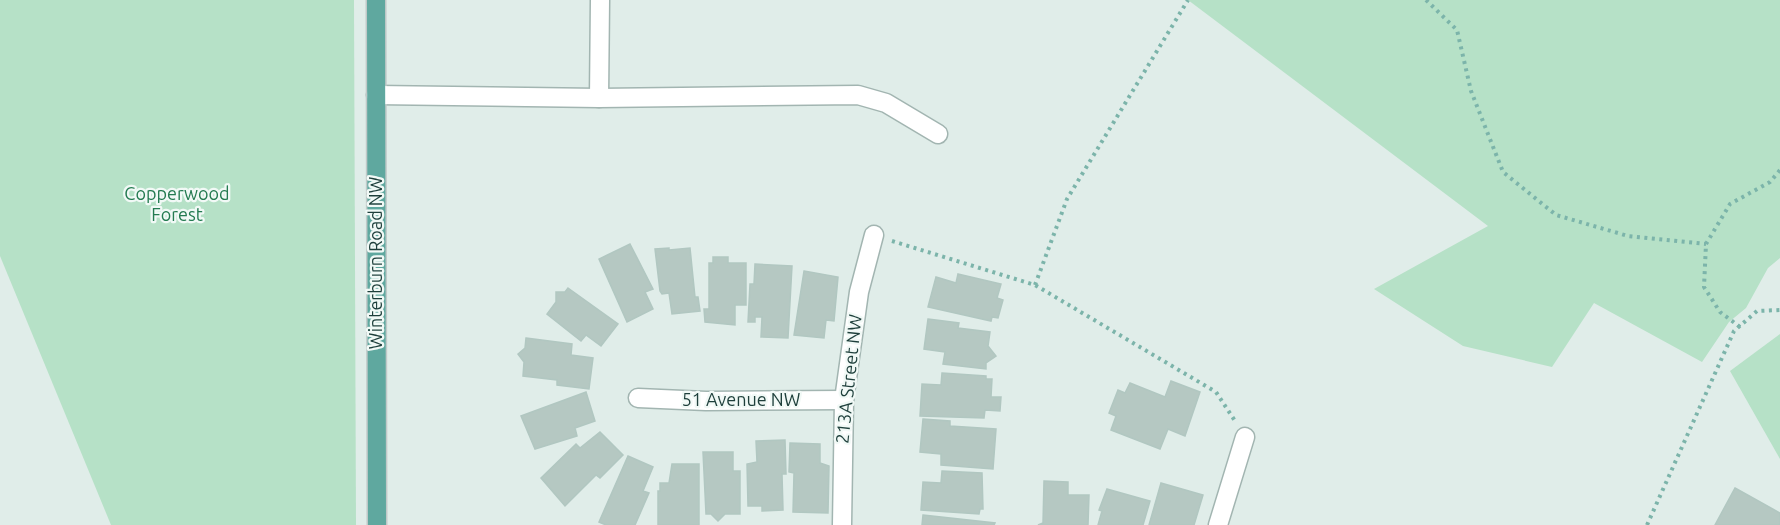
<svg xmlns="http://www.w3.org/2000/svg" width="1780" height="525" viewBox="0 0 1780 525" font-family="Ubuntu,sans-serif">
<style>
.green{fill:#b6e1c7}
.building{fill:#b5c8c2;stroke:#b1c7c1;stroke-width:1.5}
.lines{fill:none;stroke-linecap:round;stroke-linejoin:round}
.minor-casing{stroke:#a2b5b1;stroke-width:21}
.major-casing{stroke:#c0c9c8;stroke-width:21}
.path{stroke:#7cb4aa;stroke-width:4;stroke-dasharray:3 4.5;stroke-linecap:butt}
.minor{stroke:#fff;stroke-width:18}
.major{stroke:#5fa89f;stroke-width:18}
.labels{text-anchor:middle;stroke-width:4.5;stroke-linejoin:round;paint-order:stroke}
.park-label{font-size:18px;fill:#247b51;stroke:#f1f9f6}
.street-label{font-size:18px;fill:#1e3f3b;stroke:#f1f9f6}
</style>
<rect width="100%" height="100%" fill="#e0ede9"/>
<g class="green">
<path d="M 0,0 L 354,0 L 356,525 L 111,525 L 0,256 Z"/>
<path d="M 1188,0 L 1780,0 L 1780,258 L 1768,268 L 1746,308 L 1729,322 L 1702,362 L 1594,303 L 1552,367 L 1463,346 L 1374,289 L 1488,226 Z"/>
<path d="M 1780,334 L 1780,459 L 1730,371 Z"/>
</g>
<g class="building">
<path d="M 630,244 L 653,289 L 645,292 L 653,309 L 627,322 L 599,259 Z"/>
<path d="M 669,248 L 669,250 L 690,248 L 695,297 L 698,297 L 700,311 L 672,314 L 669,293 L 662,294 L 660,291 L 655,249 Z"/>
<path d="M 713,257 L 728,257 L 728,263 L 746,263 L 746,305 L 735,305 L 735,325 L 705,322 L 704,309 L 709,309 L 709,263 L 713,263 Z"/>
<path d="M 755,264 L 792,266 L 788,338 L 761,337 L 762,317 L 755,317 L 755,322 L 748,322 L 750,284 L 754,284 Z"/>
<path d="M 804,271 L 838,277 L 834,321 L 826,320 L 824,338 L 794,335 Z"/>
<path d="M 958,274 L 1001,284 L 997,298 L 1003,300 L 998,318 L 992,317 L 991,321 L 928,307 L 936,277 L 956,283 Z"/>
<path d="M 568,288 L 618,324 L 601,346 L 586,335 L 581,341 L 547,314 L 556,302 L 556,292 L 565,292 Z"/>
<path d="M 928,319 L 959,323 L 958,328 L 990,332 L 988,346 L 996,356 L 986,363 L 986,369 L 943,364 L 945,352 L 924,349 Z"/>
<path d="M 526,338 L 572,344 L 571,355 L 593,358 L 589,389 L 557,385 L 557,380 L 523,376 L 524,362 L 518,354 L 525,348 Z"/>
<path d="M 942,373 L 986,376 L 986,379 L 992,379 L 991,397 L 1001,397 L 1000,411 L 985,410 L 984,418 L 920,416 L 922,384 L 941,385 Z"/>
<path d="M 1171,381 L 1200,392 L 1185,436 L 1168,429 L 1160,449 L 1111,430 L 1116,416 L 1109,413 L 1118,390 L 1125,393 L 1130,383 L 1165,397 Z"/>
<path d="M 586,392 L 595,421 L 575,428 L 577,436 L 535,449 L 521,416 Z"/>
<path d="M 923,419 L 950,421 L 950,426 L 996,429 L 993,469 L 941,465 L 941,454 L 920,452 Z"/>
<path d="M 600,432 L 623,455 L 600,478 L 596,475 L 565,506 L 541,478 L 576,444 L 580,448 Z"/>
<path d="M 785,440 L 786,474 L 782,474 L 783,510 L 762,511 L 762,506 L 748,506 L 747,464 L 757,462 L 756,441 Z"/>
<path d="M 790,443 L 820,444 L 820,463 L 829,466 L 828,513 L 793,512 L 794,473 L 789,472 Z"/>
<path d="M 703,452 L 733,452 L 733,471 L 740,471 L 740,514 L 725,514 L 718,521 L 711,514 L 706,514 Z"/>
<path d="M 628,456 L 653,467 L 643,491 L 649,493 L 635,525 L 606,525 L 599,522 Z"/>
<path d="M 672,464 L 699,464 L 699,525 L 658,525 L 658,491 L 660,491 L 660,483 L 669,483 Z"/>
<path d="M 942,471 L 982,473 L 983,509 L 980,509 L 979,514 L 921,510 L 923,482 L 941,483 Z"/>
<path d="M 1044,481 L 1068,482 L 1068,495 L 1089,495 L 1088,525 L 1038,525 L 1043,523 Z"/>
<path d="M 1161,483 L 1203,495 L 1194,525 L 1149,525 Z"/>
<path d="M 1735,488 L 1780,513 L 1780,525 L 1715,525 Z"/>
<path d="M 1107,489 L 1150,501 L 1143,525 L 1098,525 L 1102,511 L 1099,510 Z"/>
<path d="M 923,515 L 995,523 L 994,525 L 922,525 Z"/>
</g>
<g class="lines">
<g class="minor-casing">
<g id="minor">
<path d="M 376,95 L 599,98 L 858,95 L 886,103 L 938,134"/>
<path d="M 599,98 L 600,0"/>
<path d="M 638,398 L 706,401 L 844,400"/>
<path d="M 842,525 L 844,400 L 859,292 L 874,235"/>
<path d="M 1218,525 L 1245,437"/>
</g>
</g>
<g class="major-casing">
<path id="major" d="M 376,0 L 377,525"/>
</g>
<g class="path">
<path d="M 1426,0 L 1457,30 L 1471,91 L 1503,172 L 1556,215 L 1628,236 L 1706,244"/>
<path d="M 892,241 L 1035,285 L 1216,392 L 1235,421"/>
<path d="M 1035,285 L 1067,199 L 1188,0"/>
<path d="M 1740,327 L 1720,312 L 1704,287 L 1706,244 L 1730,204 L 1770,182 L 1780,170"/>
<path d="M 1647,525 L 1734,331 L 1757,311 L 1780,310"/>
</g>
<use href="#minor" class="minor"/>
<use href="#major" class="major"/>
</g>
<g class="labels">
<g class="park-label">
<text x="177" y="200">Copperwood<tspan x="177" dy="21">Forest</tspan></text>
</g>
<g class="street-label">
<text transform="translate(376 263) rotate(-90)" y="6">Winterburn Road NW</text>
<text transform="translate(849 379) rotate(-84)" y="6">213A Street NW</text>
<text x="741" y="406">51 Avenue NW</text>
</g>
</g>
</svg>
